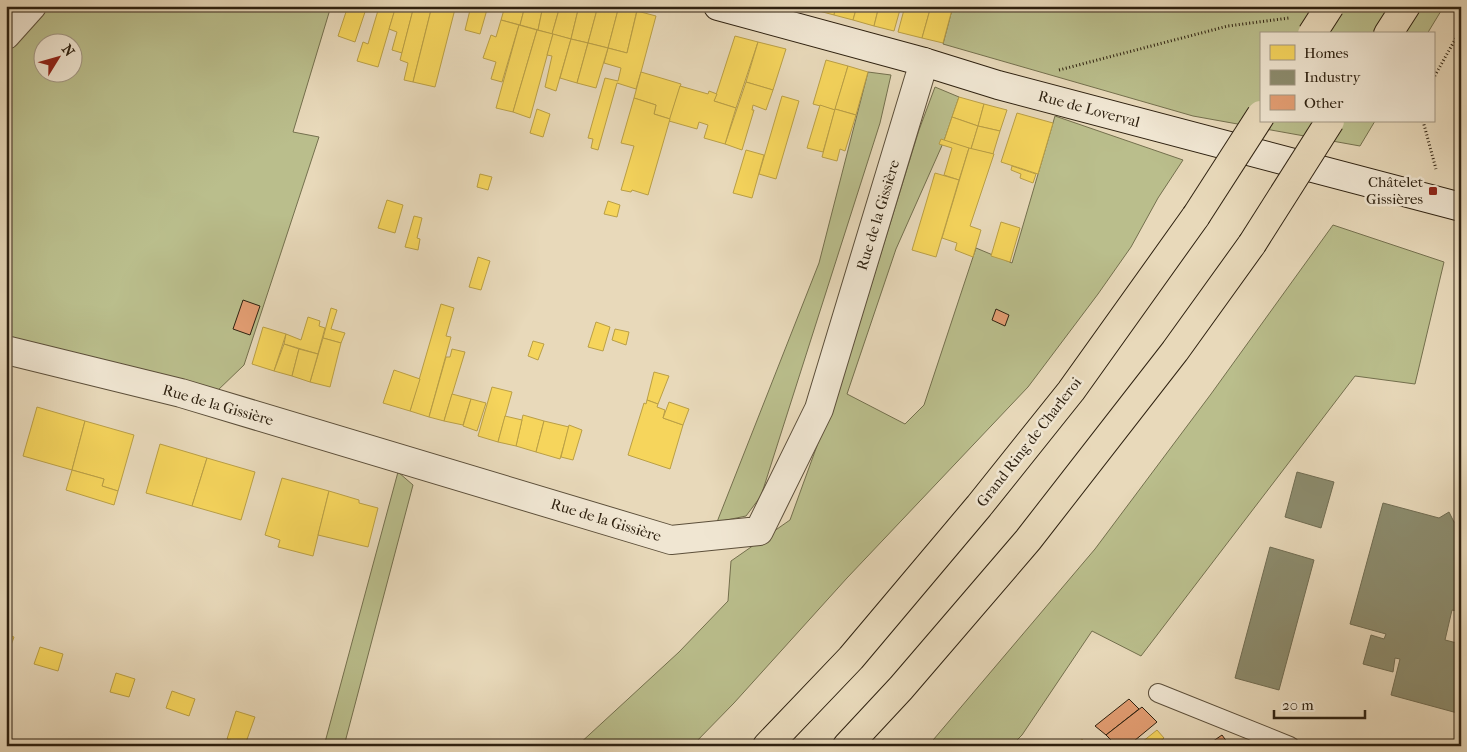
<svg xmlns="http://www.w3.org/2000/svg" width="1467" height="752" viewBox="0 0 1467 752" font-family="'IM FELL French Canon',serif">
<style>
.green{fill:#babe8c;stroke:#74704e;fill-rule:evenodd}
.homes{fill:#f6d55c;stroke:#ba9f45}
.industry{fill:#8c8c6e;stroke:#706c52}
.building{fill:#e39e73;stroke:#2e2110}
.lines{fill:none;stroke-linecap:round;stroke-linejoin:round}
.lane-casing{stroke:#5c4f3a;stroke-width:20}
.street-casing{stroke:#5c4f3a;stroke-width:30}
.secondary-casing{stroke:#2e2110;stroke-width:30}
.highway-casing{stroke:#2e2110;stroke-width:30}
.path{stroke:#2e2110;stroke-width:3;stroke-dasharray:1 2.5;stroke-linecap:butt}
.lane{stroke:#f0e6d2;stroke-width:18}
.street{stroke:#f0e6d2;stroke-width:28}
.secondary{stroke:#f0e6d2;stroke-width:28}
.highway{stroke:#e8d9ba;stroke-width:28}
.highway-bridge-casing{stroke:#2e2110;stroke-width:30;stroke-linecap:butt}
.highway-bridge{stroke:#e8d9ba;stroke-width:28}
.poi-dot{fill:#8f2418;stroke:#f0e6d2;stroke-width:2}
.labels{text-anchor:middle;stroke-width:5;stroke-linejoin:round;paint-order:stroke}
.street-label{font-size:15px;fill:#2e2110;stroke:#f0e6d2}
.poi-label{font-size:15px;fill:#2e2110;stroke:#f0e6d2;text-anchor:end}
</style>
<rect width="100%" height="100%" fill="#e8d9ba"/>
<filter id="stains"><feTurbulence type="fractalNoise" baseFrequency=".004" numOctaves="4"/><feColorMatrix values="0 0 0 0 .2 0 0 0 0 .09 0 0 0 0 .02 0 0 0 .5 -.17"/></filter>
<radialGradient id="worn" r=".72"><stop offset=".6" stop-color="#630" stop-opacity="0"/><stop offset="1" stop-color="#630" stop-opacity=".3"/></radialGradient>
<g class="green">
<path d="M 42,6 L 331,6 L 293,132 L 319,137 L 244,365 L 216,392 L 6,336 L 6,46 ZM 42,42 L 72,42 L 72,72 L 42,72 Z"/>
<path d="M 953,6 L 1444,6 L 1427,34 L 1261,34 L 1261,121 L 1375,121 L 1360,146 L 1193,116 L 943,44 Z"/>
<path d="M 868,72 L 891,75 L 880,123 L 761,496 L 746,516 L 717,522 L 819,263 Z"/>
<path d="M 935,87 L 959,97 L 944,141 L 896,249 L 847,394 L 905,424 L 924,405 L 976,248 L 1012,263 L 1055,116 L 1183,160 L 1158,198 L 1131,247 L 1098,294 L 1028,387 L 847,578 L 734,703 L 692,746 L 577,746 L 679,652 L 728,601 L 731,561 L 790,520 L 822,432 L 832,412 L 919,130 Z"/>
<path d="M 1333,225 L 1444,262 L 1415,384 L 1355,376 L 1141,656 L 1092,631 L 1022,735 L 1011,746 L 928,746 L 1095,549 L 1211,394 Z"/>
<path d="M 398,472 L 413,485 L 344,746 L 324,746 Z"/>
</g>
<g class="homes">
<path d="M 341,6 L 367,6 L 355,42 L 338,36 L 347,9 Z"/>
<path d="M 376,6 L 396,6 L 378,67 L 357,61 L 363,42 L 368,44 L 379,7 Z"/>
<path d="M 396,6 L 414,6 L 402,53 L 392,50 L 397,32 L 389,29 Z"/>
<path d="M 414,6 L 432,6 L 413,82 L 404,80 L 408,63 L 400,60 Z"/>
<path d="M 432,6 L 445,6 L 455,9 L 435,87 L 413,82 Z"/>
<path d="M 471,6 L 488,6 L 480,34 L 465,30 Z"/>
<path d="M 505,6 L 525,6 L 520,25 L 501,20 Z"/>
<path d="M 525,6 L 543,6 L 538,30 L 520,25 Z"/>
<path d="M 543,6 L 560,6 L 552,34 L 538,30 Z"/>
<path d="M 560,6 L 579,6 L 571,39 L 552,34 Z"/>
<path d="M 579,6 L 598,6 L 588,43 L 571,39 Z"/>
<path d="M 598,6 L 619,6 L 608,48 L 588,43 Z"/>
<path d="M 619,6 L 637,10 L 627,53 L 608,48 Z"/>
<path d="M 805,6 L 820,6 L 819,11 L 804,8 Z"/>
<path d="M 820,6 L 836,6 L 834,15 L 819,11 Z"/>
<path d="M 836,6 L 857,6 L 853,20 L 834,15 Z"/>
<path d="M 857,6 L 879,6 L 874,26 L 853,20 Z"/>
<path d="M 879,6 L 901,6 L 894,31 L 874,26 Z"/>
<path d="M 905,6 L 931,6 L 922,38 L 898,32 Z"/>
<path d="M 931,6 L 953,6 L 943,43 L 922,38 Z"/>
<path d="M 637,11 L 656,16 L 641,72 L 636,89 L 617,83 L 598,150 L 591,148 L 593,139 L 588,138 L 605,78 L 618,81 L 621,68 L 604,63 L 608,48 L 627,53 Z"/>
<path d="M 501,20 L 519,25 L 502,82 L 491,79 L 496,62 L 483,58 L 491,35 L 496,37 Z"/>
<path d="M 519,25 L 537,30 L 513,112 L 496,108 Z"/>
<path d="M 537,30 L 553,34 L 530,118 L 513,112 Z"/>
<path d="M 553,34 L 571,39 L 556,91 L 545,87 L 552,56 L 547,55 Z"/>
<path d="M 735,36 L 758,42 L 736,108 L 714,101 Z"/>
<path d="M 571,39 L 588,43 L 577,83 L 560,78 Z"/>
<path d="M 758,42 L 786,49 L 773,90 L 746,82 Z"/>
<path d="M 588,43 L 608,48 L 596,88 L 577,83 Z"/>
<path d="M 826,60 L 848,66 L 835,110 L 813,104 Z"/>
<path d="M 848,66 L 868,72 L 856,115 L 835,109 Z"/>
<path d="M 641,72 L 681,84 L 670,119 L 654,114 L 656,105 L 634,98 Z"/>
<path d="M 746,82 L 773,90 L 766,110 L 753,105 L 752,110 L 754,110 L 742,150 L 725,144 Z"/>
<path d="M 680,86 L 708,94 L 709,91 L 717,94 L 714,101 L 736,108 L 725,144 L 704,138 L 708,125 L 699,122 L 697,129 L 669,121 Z"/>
<path d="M 782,96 L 799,101 L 776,179 L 759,174 Z"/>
<path d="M 959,97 L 984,104 L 978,126 L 952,117 Z"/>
<path d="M 634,98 L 656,105 L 654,114 L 670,119 L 648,195 L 632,190 L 631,192 L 621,190 L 634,146 L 621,143 Z"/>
<path d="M 984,104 L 1007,110 L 1000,131 L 978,126 Z"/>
<path d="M 820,105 L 835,110 L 823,152 L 807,148 Z"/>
<path d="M 537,109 L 550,114 L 543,137 L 530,133 Z"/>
<path d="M 835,109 L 856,115 L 845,151 L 840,149 L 837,161 L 822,157 Z"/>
<path d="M 1017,113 L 1053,123 L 1038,174 L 1001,162 Z"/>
<path d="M 952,117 L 978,126 L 971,149 L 944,141 Z"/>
<path d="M 978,126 L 1000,131 L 993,154 L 971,149 Z"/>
<path d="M 941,139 L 969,148 L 959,180 L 944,175 L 952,148 L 939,144 Z"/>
<path d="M 969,148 L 994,154 L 970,226 L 981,230 L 973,257 L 955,250 L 957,243 L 942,238 Z"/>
<path d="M 746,150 L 764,155 L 752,198 L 733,193 Z"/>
<path d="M 1012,166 L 1036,174 L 1033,183 L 1020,178 L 1021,174 L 1011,170 Z"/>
<path d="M 935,173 L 959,180 L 936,257 L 912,250 Z"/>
<path d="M 480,174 L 492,177 L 488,190 L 477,187 Z"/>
<path d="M 387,200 L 403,205 L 395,233 L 378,228 Z"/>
<path d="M 608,201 L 620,205 L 617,217 L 604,214 Z"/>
<path d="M 414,216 L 422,218 L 417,238 L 420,239 L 418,250 L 405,247 Z"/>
<path d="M 1001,222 L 1020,228 L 1010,262 L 991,256 Z"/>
<path d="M 478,257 L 490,261 L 481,290 L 469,287 Z"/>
<path d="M 441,304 L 454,308 L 446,336 L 451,337 L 429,417 L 410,411 Z"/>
<path d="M 331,308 L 337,310 L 331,329 L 345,333 L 341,343 L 323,338 Z"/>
<path d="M 308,317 L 320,321 L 319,326 L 325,328 L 318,354 L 284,344 L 286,334 L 301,340 Z"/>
<path d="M 596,322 L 610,327 L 603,351 L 588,347 Z"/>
<path d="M 263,327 L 286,334 L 274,371 L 252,364 Z"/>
<path d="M 615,329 L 629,332 L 626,345 L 612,340 Z"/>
<path d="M 323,338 L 341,343 L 330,387 L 310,382 Z"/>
<path d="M 533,341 L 544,344 L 538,360 L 528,356 Z"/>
<path d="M 284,344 L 299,349 L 292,376 L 274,371 Z"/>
<path d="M 299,349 L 318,354 L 310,382 L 292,376 Z"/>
<path d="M 452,349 L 465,352 L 444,421 L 429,417 L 446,357 L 450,357 Z"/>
<path d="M 394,370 L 420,379 L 410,411 L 383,403 Z"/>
<path d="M 654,372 L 669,376 L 658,404 L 647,400 Z"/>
<path d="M 492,387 L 512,392 L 498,442 L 478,436 Z"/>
<path d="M 452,394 L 471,399 L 463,425 L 444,421 Z"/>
<path d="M 471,399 L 486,403 L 477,431 L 463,426 Z"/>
<path d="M 647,400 L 658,404 L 657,407 L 665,410 L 663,418 L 683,425 L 670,469 L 628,455 L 644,403 L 646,404 Z"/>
<path d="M 669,402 L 689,409 L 683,425 L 663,418 Z"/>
<path d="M 37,407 L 85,421 L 72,470 L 23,456 Z"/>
<path d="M 523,415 L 544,421 L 536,452 L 516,446 Z"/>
<path d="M 505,416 L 522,420 L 516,446 L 498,442 Z"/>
<path d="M 85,421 L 134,435 L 118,491 L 102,486 L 104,479 L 72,470 Z"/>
<path d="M 544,421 L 569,427 L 560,459 L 536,452 Z"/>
<path d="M 569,425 L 582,430 L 573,460 L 561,457 Z"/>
<path d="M 160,444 L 207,458 L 192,506 L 146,493 Z"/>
<path d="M 207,458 L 255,472 L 241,520 L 192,506 Z"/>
<path d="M 72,470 L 104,479 L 102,486 L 118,491 L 114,505 L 66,490 Z"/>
<path d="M 282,478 L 329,491 L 313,556 L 278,547 L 280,540 L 265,535 Z"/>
<path d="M 329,491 L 359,500 L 359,503 L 378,508 L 368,547 L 318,535 Z"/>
<path d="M 6,634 L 14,637 L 6,659 Z"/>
<path d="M 40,647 L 63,654 L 58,671 L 34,664 Z"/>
<path d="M 116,673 L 135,679 L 129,697 L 110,692 Z"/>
<path d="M 172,691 L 195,699 L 189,716 L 166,708 Z"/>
<path d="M 236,711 L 255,717 L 245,745 L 227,739 Z"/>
<path d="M 1157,730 L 1164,738 L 1155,746 L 1137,746 Z"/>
<path d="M 1082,739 L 1089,746 L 1074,746 Z"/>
</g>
<g class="industry">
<path d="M 1297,472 L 1334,482 L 1321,528 L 1285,517 Z"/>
<path d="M 1383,503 L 1439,518 L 1449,512 L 1454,522 L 1461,524 L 1461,612 L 1452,610 L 1445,640 L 1461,644 L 1461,714 L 1391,695 L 1400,659 L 1395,658 L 1393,672 L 1363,664 L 1371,635 L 1384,639 L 1386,634 L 1350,624 Z"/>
<path d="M 1270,547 L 1314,560 L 1279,690 L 1235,678 Z"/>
</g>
<g class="building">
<path d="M 243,300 L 260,306 L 250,335 L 233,329 Z"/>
<path d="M 996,309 L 1009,315 L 1005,326 L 992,320 Z"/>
<path d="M 1129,699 L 1139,709 L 1106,735 L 1095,726 Z"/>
<path d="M 1142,707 L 1157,722 L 1128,746 L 1117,746 L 1106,735 Z"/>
<path d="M 1222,735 L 1230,746 L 1206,746 Z"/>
</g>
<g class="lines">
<g class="lane-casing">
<path id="lane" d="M 1158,693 L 1290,746"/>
</g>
<g class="street-casing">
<g id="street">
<path d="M 6,35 L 32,6"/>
<path d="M 6,350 L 181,393 L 671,540 L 759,531 L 819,409 L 924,62"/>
</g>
</g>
<g class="secondary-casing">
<path id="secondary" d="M 718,6 L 924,62 L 998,85 L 1461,207"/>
</g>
<g class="highway-casing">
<g id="highway">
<path d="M 1388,34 L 1406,6"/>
<path d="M 767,746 L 851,658 L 979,506 L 1071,391 L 1196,216"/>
<path d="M 847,746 L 901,688 L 1028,540 L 1175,351 L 1252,244"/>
</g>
</g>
<g class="path">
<path d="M 1059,70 L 1228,26 L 1289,18"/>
<path d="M 1433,79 L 1461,29"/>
<path d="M 1423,121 L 1436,169"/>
</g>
<use href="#lane" class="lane"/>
<use href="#street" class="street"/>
<use href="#secondary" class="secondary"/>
<use href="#highway" class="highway"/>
<g class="highway-bridge-casing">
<g id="highway-bridge">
<path d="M 1312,34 L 1330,6"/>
<path d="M 1196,216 L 1261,115"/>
<path d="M 1252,244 L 1330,121"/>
</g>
</g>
<use href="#highway-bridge" class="highway-bridge"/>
</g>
<rect class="poi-dot" x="1428" y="186" width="10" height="10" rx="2.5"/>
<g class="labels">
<g class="street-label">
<text transform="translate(1089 109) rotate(15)" y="5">Rue de Loverval</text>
<text transform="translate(878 215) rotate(-73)" y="5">Rue de la Gissière</text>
<text transform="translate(218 405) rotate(16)" y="5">Rue de la Gissière</text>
<text transform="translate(1029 442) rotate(-52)" y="5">Grand Ring de Charleroi</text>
<text transform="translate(606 520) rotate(17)" y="5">Rue de la Gissière</text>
</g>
<g class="poi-label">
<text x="1423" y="187">Châtelet<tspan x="1423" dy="17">Gissières</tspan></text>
</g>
</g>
<rect width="1467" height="752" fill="none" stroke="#e8d9ba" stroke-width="25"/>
<rect x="8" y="8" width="1452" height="737" fill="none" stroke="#2e2110" stroke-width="2.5"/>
<rect x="12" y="12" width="1442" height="727" fill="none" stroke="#2e2110"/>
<rect x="1260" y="32" width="175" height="90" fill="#f0e6d2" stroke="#a29784"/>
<rect x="1270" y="45" width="25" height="15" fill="#f6d55c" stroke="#a29784"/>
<text x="1304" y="58" font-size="15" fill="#2e2110">Homes</text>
<rect x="1270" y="70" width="25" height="15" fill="#8c8c6e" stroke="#a29784"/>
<text x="1304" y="82" font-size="15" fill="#2e2110">Industry</text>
<rect x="1270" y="95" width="25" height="15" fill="#e39e73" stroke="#a29784"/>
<text x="1304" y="108" font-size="15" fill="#2e2110">Other</text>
<g transform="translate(58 58) rotate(53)"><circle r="24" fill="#f0e6d2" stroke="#a29784"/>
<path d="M0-4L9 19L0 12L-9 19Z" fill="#8f2418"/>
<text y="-8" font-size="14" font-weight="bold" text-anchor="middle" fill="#2e2110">N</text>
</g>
<path d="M1274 710v8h91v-8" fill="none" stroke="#2e2110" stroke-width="2.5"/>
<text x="1282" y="710" font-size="15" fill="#2e2110" stroke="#f0e6d2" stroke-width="4" paint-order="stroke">20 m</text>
<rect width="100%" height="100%" filter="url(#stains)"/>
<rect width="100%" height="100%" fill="url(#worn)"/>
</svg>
